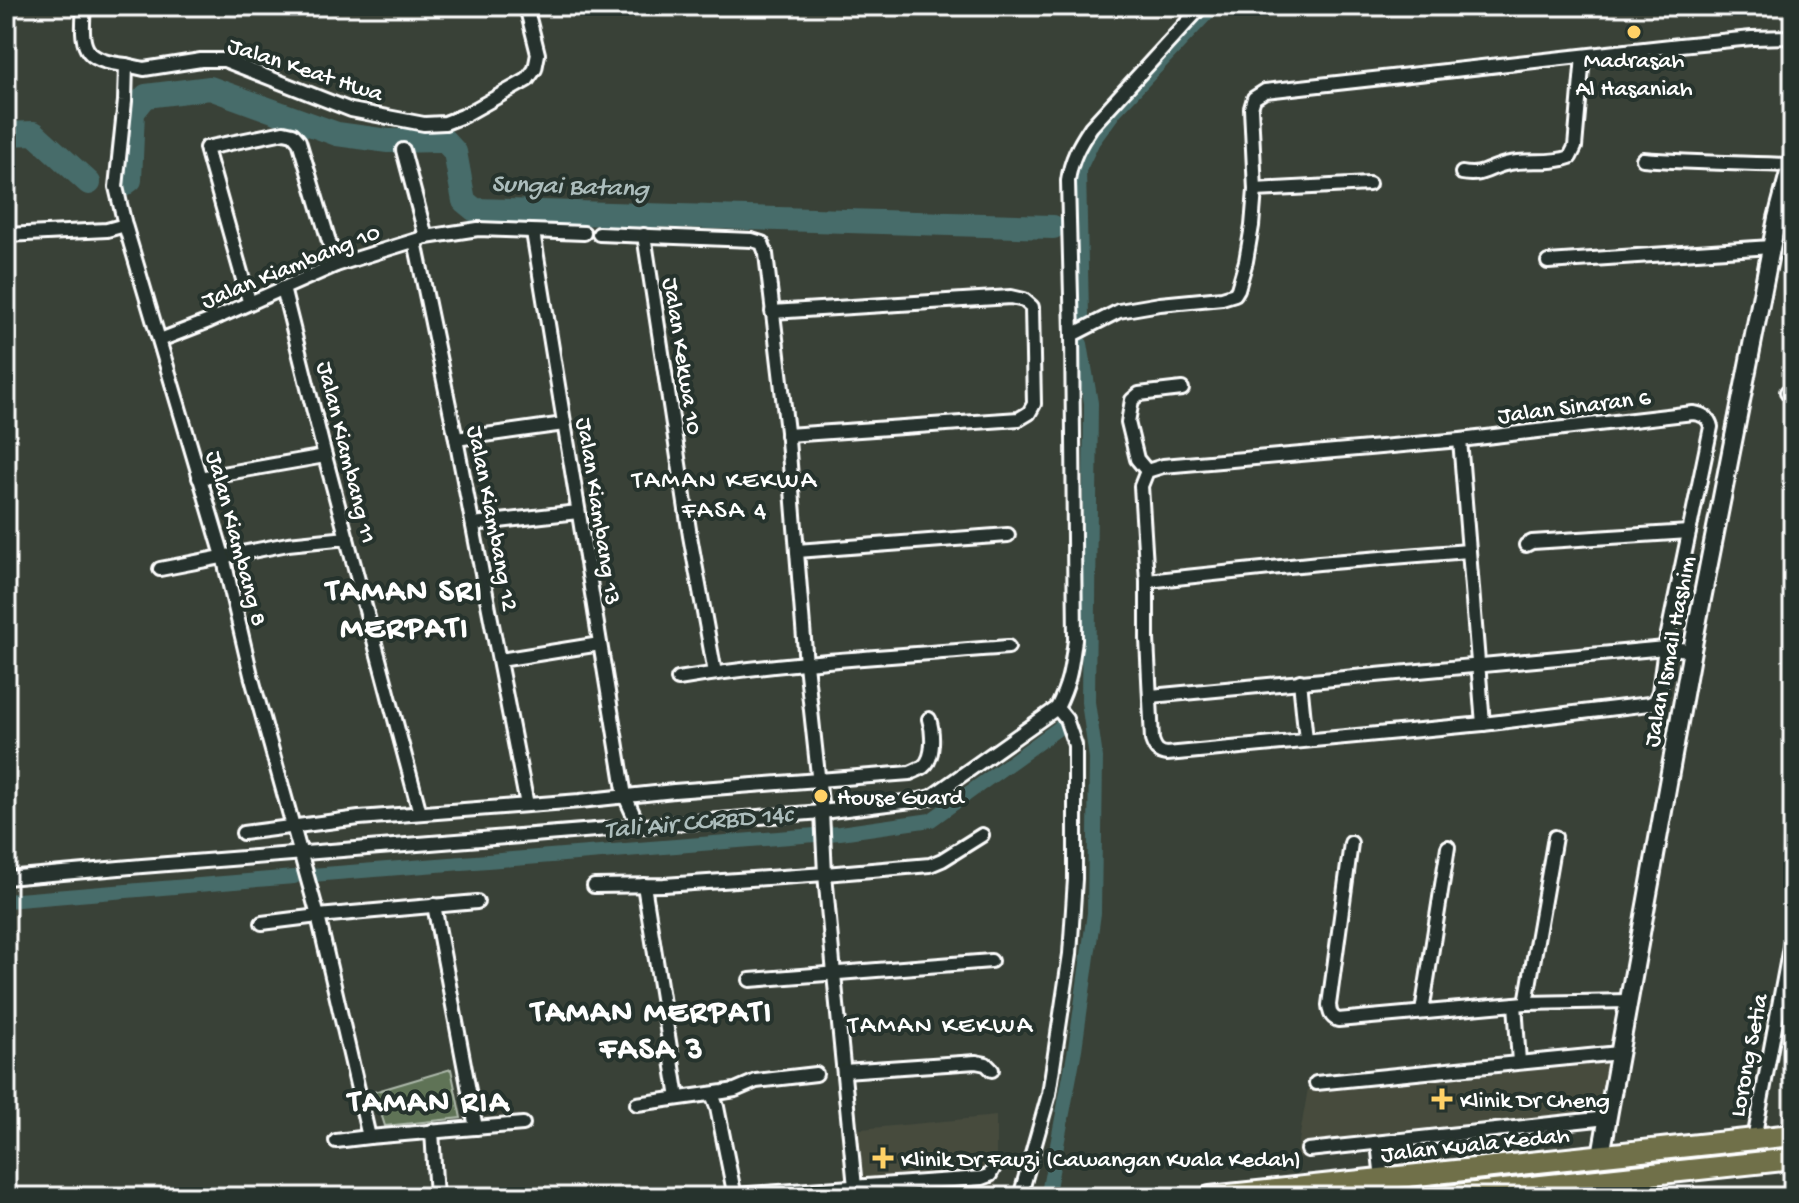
<svg xmlns="http://www.w3.org/2000/svg" width="1799" height="1203" viewBox="0 0 1799 1203" font-family="'Gochi Hand',sans-serif">
<style>
.built{fill:#464b3e}
.green{fill:#5e7357;stroke:#aeb9ab;stroke-width:2}
.lines{fill:none;stroke-linecap:round;stroke-linejoin:round}
.canal{stroke:#476c6a;stroke-width:14}
.river{stroke:#476c6a;stroke-width:24}
.minor-casing{stroke:#fff;stroke-width:18}
.tertiary-casing{stroke:#fff;stroke-width:22}
.primary-casing{stroke:#fff;stroke-width:26}
.minor{stroke:#26332d;stroke-width:12}
.tertiary{stroke:#26332d;stroke-width:16}
.primary{stroke:#6f704a;stroke-width:20}
.poi-dot{fill:#ffd166;stroke:#26332d;stroke-width:3}
.labels{text-anchor:middle;stroke-width:8;stroke-linejoin:round;paint-order:stroke}
.poi-label{font-size:24px;fill:#fff;stroke:#26332d;text-anchor:start}
.street-label{font-size:24px;fill:#fff;stroke:#26332d}
.water-label{font-size:26px;font-style:italic;fill:#acbdbc;stroke:#26332d}
.neighbourhood-label{font-size:26px;letter-spacing:2px;fill:#fff;stroke:#26332d}
.district-label{font-size:32px;font-weight:bold;letter-spacing:2px;fill:#fff;stroke:#26332d}
</style>
<rect width="100%" height="100%" fill="#394137"/>
<filter id="ink" filterUnits="userSpaceOnUse"><feTurbulence type="fractalNoise" baseFrequency=".0125" numOctaves="2"/><feDisplacementMap in="SourceGraphic" scale="16" xChannelSelector="R" yChannelSelector="G"/><feConvolveMatrix kernelMatrix="1 2 1 2 8 2 1 2 1" color-interpolation-filters="sRGB"/></filter>
<g filter="url(#ink)">
<g class="built">
<path d="M 1623,1056 L 1612,1126 L 1296,1158 L 1308,1088 Z"/>
<path d="M 996,1116 L 996,1194 L 969,1197 L 846,1197 L 840,1131 Z"/>
</g>
<path class="green" d="M 451,1069 L 461,1118 L 385,1126 L 374,1092 Z"/>
<g class="lines">
<g class="canal">
<path d="M 1082,316 L 1079,170 L 1093,141 L 1115,111 L 1214,6"/>
<path d="M 312,875 L 840,833 L 931,820 L 1059,728"/>
<path d="M 6,901 L 294,877"/>
<path d="M 1048,1193 L 1075,1049 L 1094,913 L 1096,758 L 1088,702 L 1091,403 L 1081,344"/>
</g>
<g class="river">
<path d="M 6,134 L 34,133 L 89,183"/>
<path d="M 122,186 L 130,180 L 133,112 L 146,96 L 210,88 L 337,134 L 388,141 L 444,140 L 455,152 L 464,201 L 475,210 L 1053,227"/>
</g>
<g class="minor-casing">
<g id="minor">
<path d="M 84,6 C 81,46 81,61 126,65"/>
<path d="M 403,150 L 426,237"/>
<path d="M 1643,159 C 1692,163 1741,163 1791,165"/>
<path d="M 1462,173 C 1482,177 1488,168 1505,164 C 1527,158 1550,165 1570,157 L 1575,147 L 1583,56"/>
<path d="M 1255,190 L 1369,184"/>
<path d="M 533,232 L 625,796 L 634,816 L 636,826"/>
<path d="M 599,234 L 752,240 L 762,243 L 766,254 L 788,440 L 806,664 L 822,812 L 825,874 L 834,974 L 856,1197"/>
<path d="M 6,235 L 107,230 L 125,225"/>
<path d="M 644,235 L 690,536 L 715,673"/>
<path d="M 415,241 L 456,439 L 527,805"/>
<path d="M 1548,262 L 1771,247"/>
<path d="M 283,288 L 325,456 L 420,813"/>
<path d="M 249,301 L 206,148 L 284,132 L 293,134 L 299,141 L 336,265"/>
<path d="M 772,312 L 1011,297 L 1024,300 L 1032,307 L 1034,404 L 1029,413 L 1019,419 L 787,435"/>
<path d="M 1072,335 L 1119,311 L 1160,304 L 1222,298 L 1235,294 L 1238,289 L 1246,261 L 1252,226 L 1255,190 L 1251,108 L 1254,98 L 1265,91 L 1680,45 L 1752,38 L 1793,37"/>
<path d="M 160,340 L 209,321 L 336,265 L 426,237 L 478,229 L 584,233"/>
<path d="M 1787,392 L 1793,392"/>
<path d="M 1693,413 C 1702,414 1709,417 1711,427 L 1665,648 L 1659,692 L 1655,701 L 1649,704 L 1483,724 L 1167,754 C 1158,753 1155,749 1152,740 L 1147,639 L 1147,581 L 1141,486 L 1147,471 L 1163,466 L 1460,440 Z"/>
<path d="M 456,439 L 564,424"/>
<path d="M 1460,440 L 1483,724"/>
<path d="M 1147,471 L 1137,459 L 1128,422 L 1132,400 L 1139,394 L 1182,389"/>
<path d="M 199,478 L 325,456"/>
<path d="M 473,524 L 578,512"/>
<path d="M 1526,545 L 1532,542 L 1689,532"/>
<path d="M 797,551 L 1008,535"/>
<path d="M 160,569 L 288,544 L 347,538"/>
<path d="M 1147,581 L 1319,563 L 1468,551"/>
<path d="M 500,660 L 600,644"/>
<path d="M 678,679 C 787,661 898,656 1008,647"/>
<path d="M 1300,681 L 1306,740"/>
<path d="M 1151,696 L 1665,648 L 1692,650"/>
<path d="M 243,833 L 359,818 L 580,801 L 674,791 L 910,773 C 912,772 922,768 923,767 C 935,758 933,731 929,719"/>
<path d="M 1351,843 L 1329,1005 C 1330,1013 1331,1017 1338,1020 L 1526,1003 L 1628,1001"/>
<path d="M 6,878 L 142,866 L 822,812 L 920,800 L 931,797 L 1057,708 C 1070,682 1071,668 1075,640 L 1072,335 L 1068,181 C 1071,159 1079,145 1091,127 L 1202,6"/>
<path d="M 644,885 L 678,1098"/>
<path d="M 594,886 L 664,885 L 825,874 L 930,865 L 942,860 L 982,835"/>
<path d="M 434,905 L 476,1128"/>
<path d="M 262,923 L 318,916 L 477,902"/>
<path d="M 750,980 L 991,961"/>
<path d="M 1526,1003 L 1555,837"/>
<path d="M 1515,1004 L 1519,1062"/>
<path d="M 1422,1012 L 1448,847"/>
<path d="M 844,1071 L 976,1062 L 986,1064 L 992,1070"/>
<path d="M 1316,1083 L 1619,1053"/>
<path d="M 712,1094 L 717,1107 L 735,1197"/>
<path d="M 637,1104 L 723,1092 L 735,1090 L 756,1081 L 816,1074"/>
<path d="M 523,1124 L 369,1137 L 318,916 L 251,675 L 223,556 L 125,225 L 116,187 L 125,101 L 126,65 L 144,69 L 201,60 L 224,60 L 351,110 L 424,124 L 445,123 L 463,116 L 527,80 L 535,69 L 538,54 L 526,6"/>
<path d="M 432,1131 L 436,1197"/>
<path d="M 1754,1139 L 1793,931"/>
<path d="M 336,1141 L 369,1137"/>
<path d="M 1378,1143 L 1382,1179"/>
<path d="M 1308,1150 L 1607,1118"/>
<path d="M 1644,1174 L 1644,1197"/>
<path d="M 734,1195 L 982,1178 L 990,1175 L 994,1167"/>
<path d="M 1020,1197 L 1049,1094 L 1070,954 L 1075,879 L 1075,745 L 1066,719 L 1057,708"/>
</g>
</g>
<g class="tertiary-casing">
<path id="tertiary" d="M 1601,1155 L 1692,650 L 1777,218 L 1793,158"/>
</g>
<g class="primary-casing">
<g id="primary">
<path d="M 1210,1197 L 1793,1135"/>
<path d="M 1438,1197 L 1793,1159"/>
</g>
</g>
<use href="#minor" class="minor"/>
<use href="#tertiary" class="tertiary"/>
<use href="#primary" class="primary"/>
</g>
</g>
<g class="poi-dot">
<circle cx="1634" cy="32" r="8"/>
<circle cx="821" cy="796" r="8"/>
<path d="M1438 1087h8v8h8v8h-8v8h-8v-8h-8v-8h8z"/>
<path d="M879 1146h8v8h8v8h-8v8h-8v-8h-8v-8h8z"/>
</g>
<g class="labels">
<g class="poi-label">
<text x="1634" y="67" text-anchor="middle">Madrasah<tspan x="1634" dy="28">Al Hasaniah</tspan></text>
<text x="837" y="804">House Guard</text>
<text x="1460" y="1107">Klinik Dr Cheng</text>
<text x="901" y="1166">Klinik Dr Fauzi (Cawangan Kuala Kedah)</text>
</g>
<g class="street-label">
<text transform="translate(306 68) rotate(18)" y="8">Jalan Keat Hwa</text>
<text transform="translate(290 265) rotate(-22)" y="8">Jalan Kiambang 10</text>
<text transform="translate(684 356) rotate(81)" y="8">Jalan Kekwa 10</text>
<text transform="translate(1574 405) rotate(-7)" y="8">Jalan Sinaran 6</text>
<text transform="translate(348 452) rotate(76)" y="8">Jalan Kiambang 11</text>
<text transform="translate(600 511) rotate(81)" y="8">Jalan Kiambang 13</text>
<text transform="translate(494 518) rotate(79)" y="8">Jalan Kiambang 12</text>
<text transform="translate(238 538) rotate(75)" y="8">Jalan Kiambang 8</text>
<text transform="translate(1668 651) rotate(-79)" y="8">Jalan Ismail Hashim</text>
<text transform="translate(1747 1055) rotate(-79)" y="8">Lorong Setia</text>
<text transform="translate(1475 1143) rotate(-6)" y="8">Jalan Kuala Kedah</text>
</g>
<g class="water-label">
<text transform="translate(570 184) rotate(2)" y="9">Sungai Batang</text>
<text transform="translate(698 820) rotate(-5)" y="9">Tali Air CCRBD 14c</text>
</g>
<g class="neighbourhood-label">
<text x="725" y="487">TAMAN KEKWA<tspan x="725" dy="30">FASA 4</tspan></text>
<text x="941" y="1032">TAMAN KEKWA</text>
</g>
<g class="district-label">
<text x="405" y="599">TAMAN SRI<tspan x="405" dy="37">MERPATI</tspan></text>
<text x="652" y="1020">TAMAN MERPATI<tspan x="652" dy="37">FASA 3</tspan></text>
<text x="429" y="1110">TAMAN RIA</text>
</g>
</g>
<rect width="1799" height="1203" fill="none" stroke="#26332d" stroke-width="32"/>
<rect x="16" y="16" width="1767" height="1171" fill="none" stroke="#fff" stroke-width="3" filter="url(#ink)"/>
</svg>
